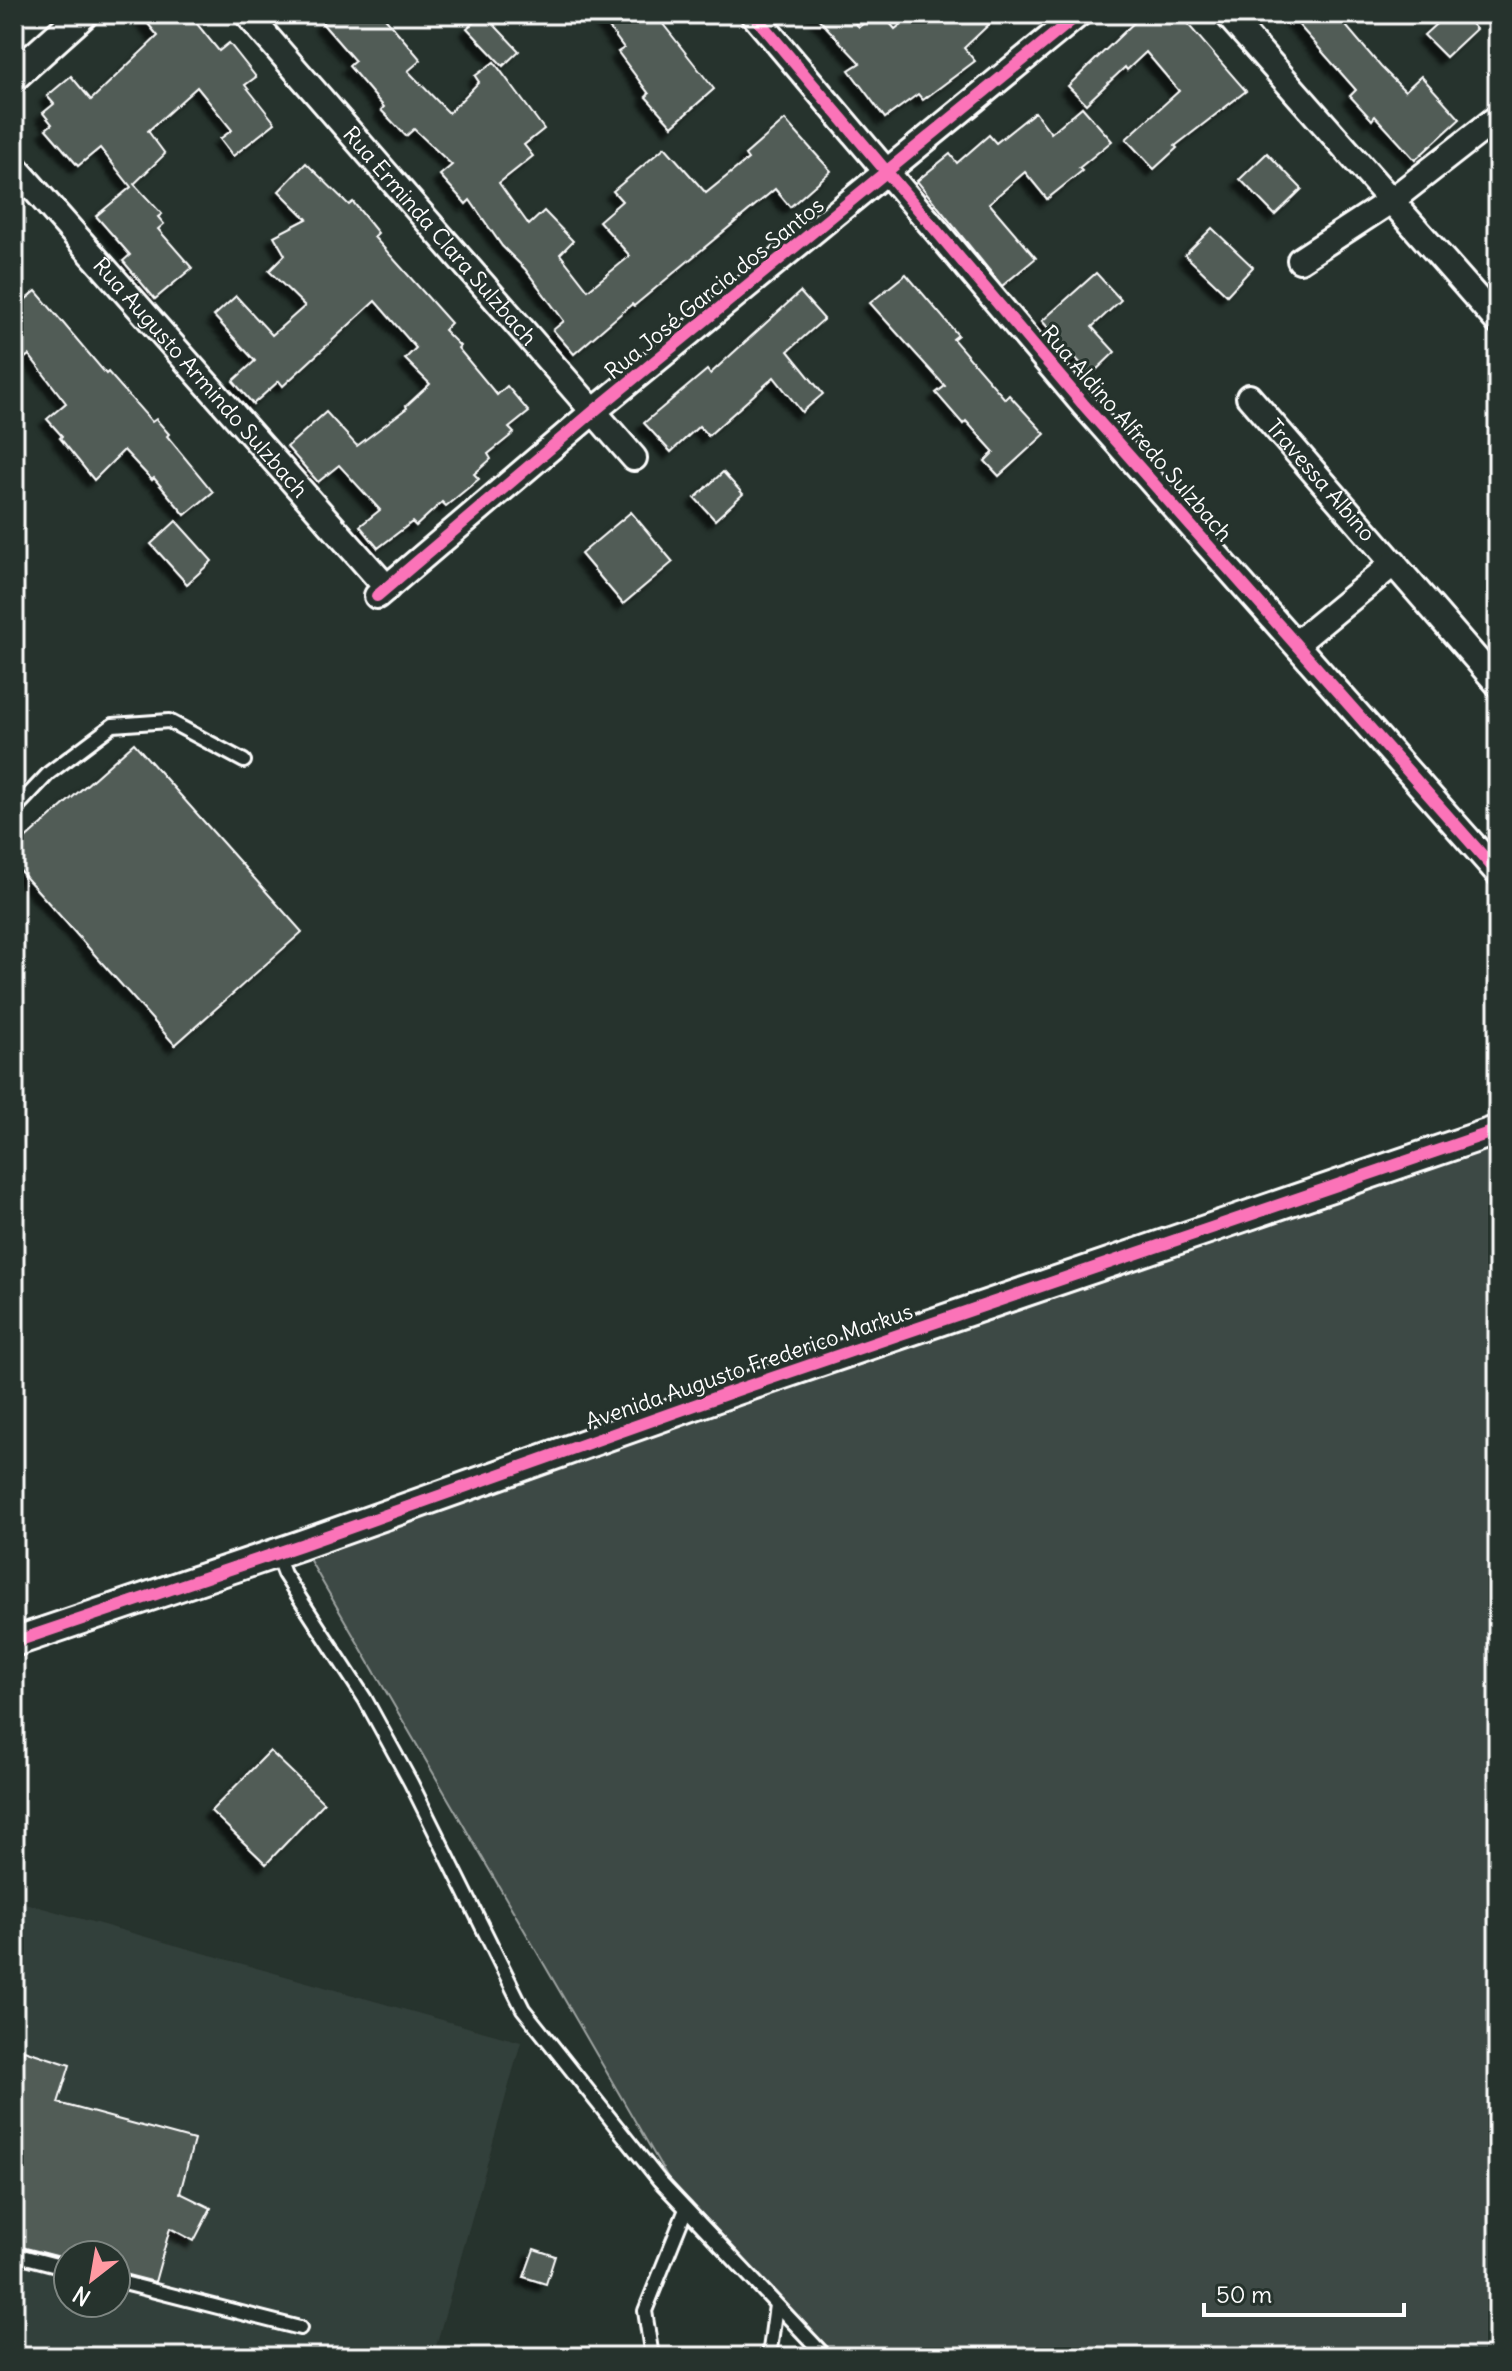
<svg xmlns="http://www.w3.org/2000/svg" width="1512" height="2371" viewBox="0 0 1512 2371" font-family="Delius,sans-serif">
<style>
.built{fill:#333f3a;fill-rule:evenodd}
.green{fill:#3e4944;stroke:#9ea4a2;stroke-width:2}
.building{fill:#515c57;stroke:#fff;stroke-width:2;filter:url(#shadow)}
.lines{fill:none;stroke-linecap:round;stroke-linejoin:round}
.service-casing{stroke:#fff;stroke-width:18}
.minor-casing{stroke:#fff;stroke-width:30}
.tertiary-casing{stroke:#fff;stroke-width:34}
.service{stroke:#26332d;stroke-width:12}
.minor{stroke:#26332d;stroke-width:24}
.tertiary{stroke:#26332d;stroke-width:28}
.cycleway-casing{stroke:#26332d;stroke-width:17}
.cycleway{stroke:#fb73b8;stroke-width:12}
.labels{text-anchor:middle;stroke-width:6;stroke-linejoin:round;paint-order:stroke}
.street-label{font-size:22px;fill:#fff;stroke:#26332d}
</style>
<defs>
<filter id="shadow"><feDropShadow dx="-7" dy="7" stdDeviation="2" flood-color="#0009"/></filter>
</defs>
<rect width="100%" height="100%" fill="#26332d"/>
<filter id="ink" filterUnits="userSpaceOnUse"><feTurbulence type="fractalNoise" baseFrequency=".0125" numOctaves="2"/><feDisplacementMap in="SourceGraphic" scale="16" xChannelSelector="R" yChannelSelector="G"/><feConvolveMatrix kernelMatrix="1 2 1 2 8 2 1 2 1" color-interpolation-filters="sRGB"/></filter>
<g filter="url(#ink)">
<path class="built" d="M 14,1900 L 521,2042 L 433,2357 L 14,2357 ZM 68,2255 L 116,2255 L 116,2303 L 68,2303 Z"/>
<path class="green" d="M 1498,1130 L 1498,2357 L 818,2357 L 686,2209 L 301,1545 Z"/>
<g class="building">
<path d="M 140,14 L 189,14 L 219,51 L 229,43 L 256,77 L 245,85 L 275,123 L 233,156 L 220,139 L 232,130 L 197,87 L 148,131 L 165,154 L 134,184 L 162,214 L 158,217 L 164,224 L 158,229 L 192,268 L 155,299 L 123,261 L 130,255 L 96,216 L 131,187 L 100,148 L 78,166 L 46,129 L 52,124 L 43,113 L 54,104 L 47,96 L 71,76 L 91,100 L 158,36 Z"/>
<path d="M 332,14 L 382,14 L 421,60 L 408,71 L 449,113 L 479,82 L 475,76 L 494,62 L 544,129 L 524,145 L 533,156 L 499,183 L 529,225 L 544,211 L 573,241 L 560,254 L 588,290 L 630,256 L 599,221 L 622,201 L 613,191 L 665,147 L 706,193 L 748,159 L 745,155 L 785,120 L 831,171 L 790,207 L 775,189 L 634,306 L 632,304 L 574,354 L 553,330 L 564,321 L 525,269 L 502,246 L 470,200 L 466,204 L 440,175 L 452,165 L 414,129 L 406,136 L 381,110 L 384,107 L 349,66 L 355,61 L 322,23 Z"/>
<path d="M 484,14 L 519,51 L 503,66 L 467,28 Z"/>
<path d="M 599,14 L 655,14 L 714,89 L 672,126 L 646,97 L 649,94 L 618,52 L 624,48 Z"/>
<path d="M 814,14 L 846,14 L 859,27 L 876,14 L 882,14 L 895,29 L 914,14 L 1000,14 L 964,48 L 975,61 L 923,100 L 918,94 L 885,118 L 849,70 L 860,63 Z"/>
<path d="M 1143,14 L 1179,14 L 1246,91 L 1175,146 L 1177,148 L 1154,169 L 1126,139 L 1179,91 L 1146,52 L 1127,70 L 1125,67 L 1086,104 L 1068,86 Z"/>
<path d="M 1289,14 L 1336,14 L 1381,67 L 1405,91 L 1421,76 L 1460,119 L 1415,160 L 1375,116 L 1372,120 L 1350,96 L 1356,90 Z"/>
<path d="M 1447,14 L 1462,14 L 1476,29 L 1446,57 L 1424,35 Z"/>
<path d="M 1082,107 L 1112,141 L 1079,168 L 1082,171 L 1047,199 L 1025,172 L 989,203 L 1036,258 L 1002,286 L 917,181 L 950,154 L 957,163 L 989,135 L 996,143 L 1035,112 L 1051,133 Z"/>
<path d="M 1267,153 L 1302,189 L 1275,215 L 1240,179 Z"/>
<path d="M 306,163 L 349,205 L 353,202 L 378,233 L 374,237 L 451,323 L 444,330 L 460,346 L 458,348 L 497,395 L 507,386 L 529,412 L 509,428 L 514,433 L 488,454 L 491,459 L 474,474 L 479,479 L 446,506 L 442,502 L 416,526 L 412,522 L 378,548 L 360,526 L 380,510 L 339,465 L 318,482 L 287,447 L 326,412 L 357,446 L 407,408 L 406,406 L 430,384 L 405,359 L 416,348 L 375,301 L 283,386 L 279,381 L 253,404 L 233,381 L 255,361 L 214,316 L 236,296 L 272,335 L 305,306 L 269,271 L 285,255 L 274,236 L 307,219 L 279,191 Z"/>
<path d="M 1212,228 L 1253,267 L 1227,295 L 1185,255 Z"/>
<path d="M 1096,273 L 1121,300 L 1092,327 L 1115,352 L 1091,375 L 1042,321 Z"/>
<path d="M 906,274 L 958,335 L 953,339 L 1005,399 L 1009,395 L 1045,434 L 999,476 L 985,461 L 994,452 L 966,421 L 963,424 L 936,393 L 945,386 L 870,303 Z"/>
<path d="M 36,291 L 106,374 L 108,372 L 152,422 L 156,419 L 169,434 L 167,436 L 213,492 L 185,515 L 154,478 L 152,480 L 124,450 L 94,480 L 60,438 L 62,436 L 47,419 L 66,403 L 29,355 L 14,366 L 14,309 Z"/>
<path d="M 800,292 L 824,319 L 788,351 L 823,394 L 802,412 L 774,377 L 708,436 L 699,426 L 671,452 L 644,423 L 707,370 L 710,374 Z"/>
<path d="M 723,472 L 743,494 L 715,520 L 695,498 Z"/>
<path d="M 631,512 L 673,562 L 623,604 L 581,554 Z"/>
<path d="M 176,521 L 212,561 L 187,584 L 151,544 Z"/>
<path d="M 134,743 L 302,932 L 175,1045 L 14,864 L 14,849 Z"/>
<path d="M 270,1751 L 324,1803 L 266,1864 L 211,1811 Z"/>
<path d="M 24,2050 L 70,2065 L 58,2103 L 194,2140 L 180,2193 L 211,2208 L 194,2241 L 170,2228 L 155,2282 L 116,2272 L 116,2255 L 68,2255 L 68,2259 L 14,2245 L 14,2079 Z"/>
<path d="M 534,2249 L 555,2256 L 546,2284 L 524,2277 Z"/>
</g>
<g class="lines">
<g class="service-casing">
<g id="service">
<path d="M 14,810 L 49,773 L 113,725 L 169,721 L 244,761"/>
<path d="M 276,1553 L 284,1574 L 365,1699 L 411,1783 L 523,2009 L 659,2180 L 826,2357"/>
<path d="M 14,2254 L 68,2268"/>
<path d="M 116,2281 L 300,2328"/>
<path d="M 652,2357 L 645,2311 L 686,2209"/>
<path d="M 769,2357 L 776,2305"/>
</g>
</g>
<g class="minor-casing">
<g id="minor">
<path id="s1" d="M 247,14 L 634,458"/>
<path d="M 753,14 L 1083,404 L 1498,873"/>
<path d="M 1227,14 L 1498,322"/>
<path id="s2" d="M 14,166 L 387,588"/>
<path d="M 1300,260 L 1392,200 L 1498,117"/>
<path id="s3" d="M 1249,397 L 1498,684"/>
<path d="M 377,596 L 594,411 L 1079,14"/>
<path d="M 1297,643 L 1394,563"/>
</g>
</g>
<g class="tertiary-casing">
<g id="tertiary">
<path d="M 14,76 L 83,14"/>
<path d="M 14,1642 L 301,1545 L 737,1390 L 1498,1130"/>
</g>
</g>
<use href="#service" class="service"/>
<use href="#minor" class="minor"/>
<use href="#tertiary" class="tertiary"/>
<g class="cycleway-casing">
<g id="cycleway">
<path d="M 753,14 L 1083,404 L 1498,873"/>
<path d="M 377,596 L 594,411 L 1079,14"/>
<path d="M 14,1642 L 301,1545 L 737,1390 L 1498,1130"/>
</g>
</g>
<use href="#cycleway" class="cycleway"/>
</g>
</g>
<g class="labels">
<g class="street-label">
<text dy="8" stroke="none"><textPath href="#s1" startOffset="294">Rua Erminda Clara Sulzbach</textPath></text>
<text transform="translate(714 288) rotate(-39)" y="8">Rua José Garcia dos Santos</text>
<text dy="8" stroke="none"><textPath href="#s2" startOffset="282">Rua Augusto Armindo Sulzbach</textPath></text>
<text transform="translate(1137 433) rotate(49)" y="8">Rua Aldino Alfredo Sulzbach</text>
<text dy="8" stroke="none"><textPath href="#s3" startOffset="110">Travessa Albino</textPath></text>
<text transform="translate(749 1366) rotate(-19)" y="8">Avenida Augusto Frederico Markus</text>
</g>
</g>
<rect width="1512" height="2371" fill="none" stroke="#26332d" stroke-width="48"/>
<rect x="24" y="24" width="1464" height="2323" fill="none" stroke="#fff" stroke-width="3" filter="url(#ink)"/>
<g transform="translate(92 2279) rotate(211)"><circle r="38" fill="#26332d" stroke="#7d8581" stroke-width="2"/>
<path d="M0-6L14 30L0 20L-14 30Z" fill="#ff9aa2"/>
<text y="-12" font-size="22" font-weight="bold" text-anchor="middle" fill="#ffffff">N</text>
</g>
<path d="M1204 2303v12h200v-12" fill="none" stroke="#ffffff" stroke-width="4"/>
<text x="1216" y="2303" font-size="24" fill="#ffffff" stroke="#26332d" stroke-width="6" paint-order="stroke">50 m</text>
</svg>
